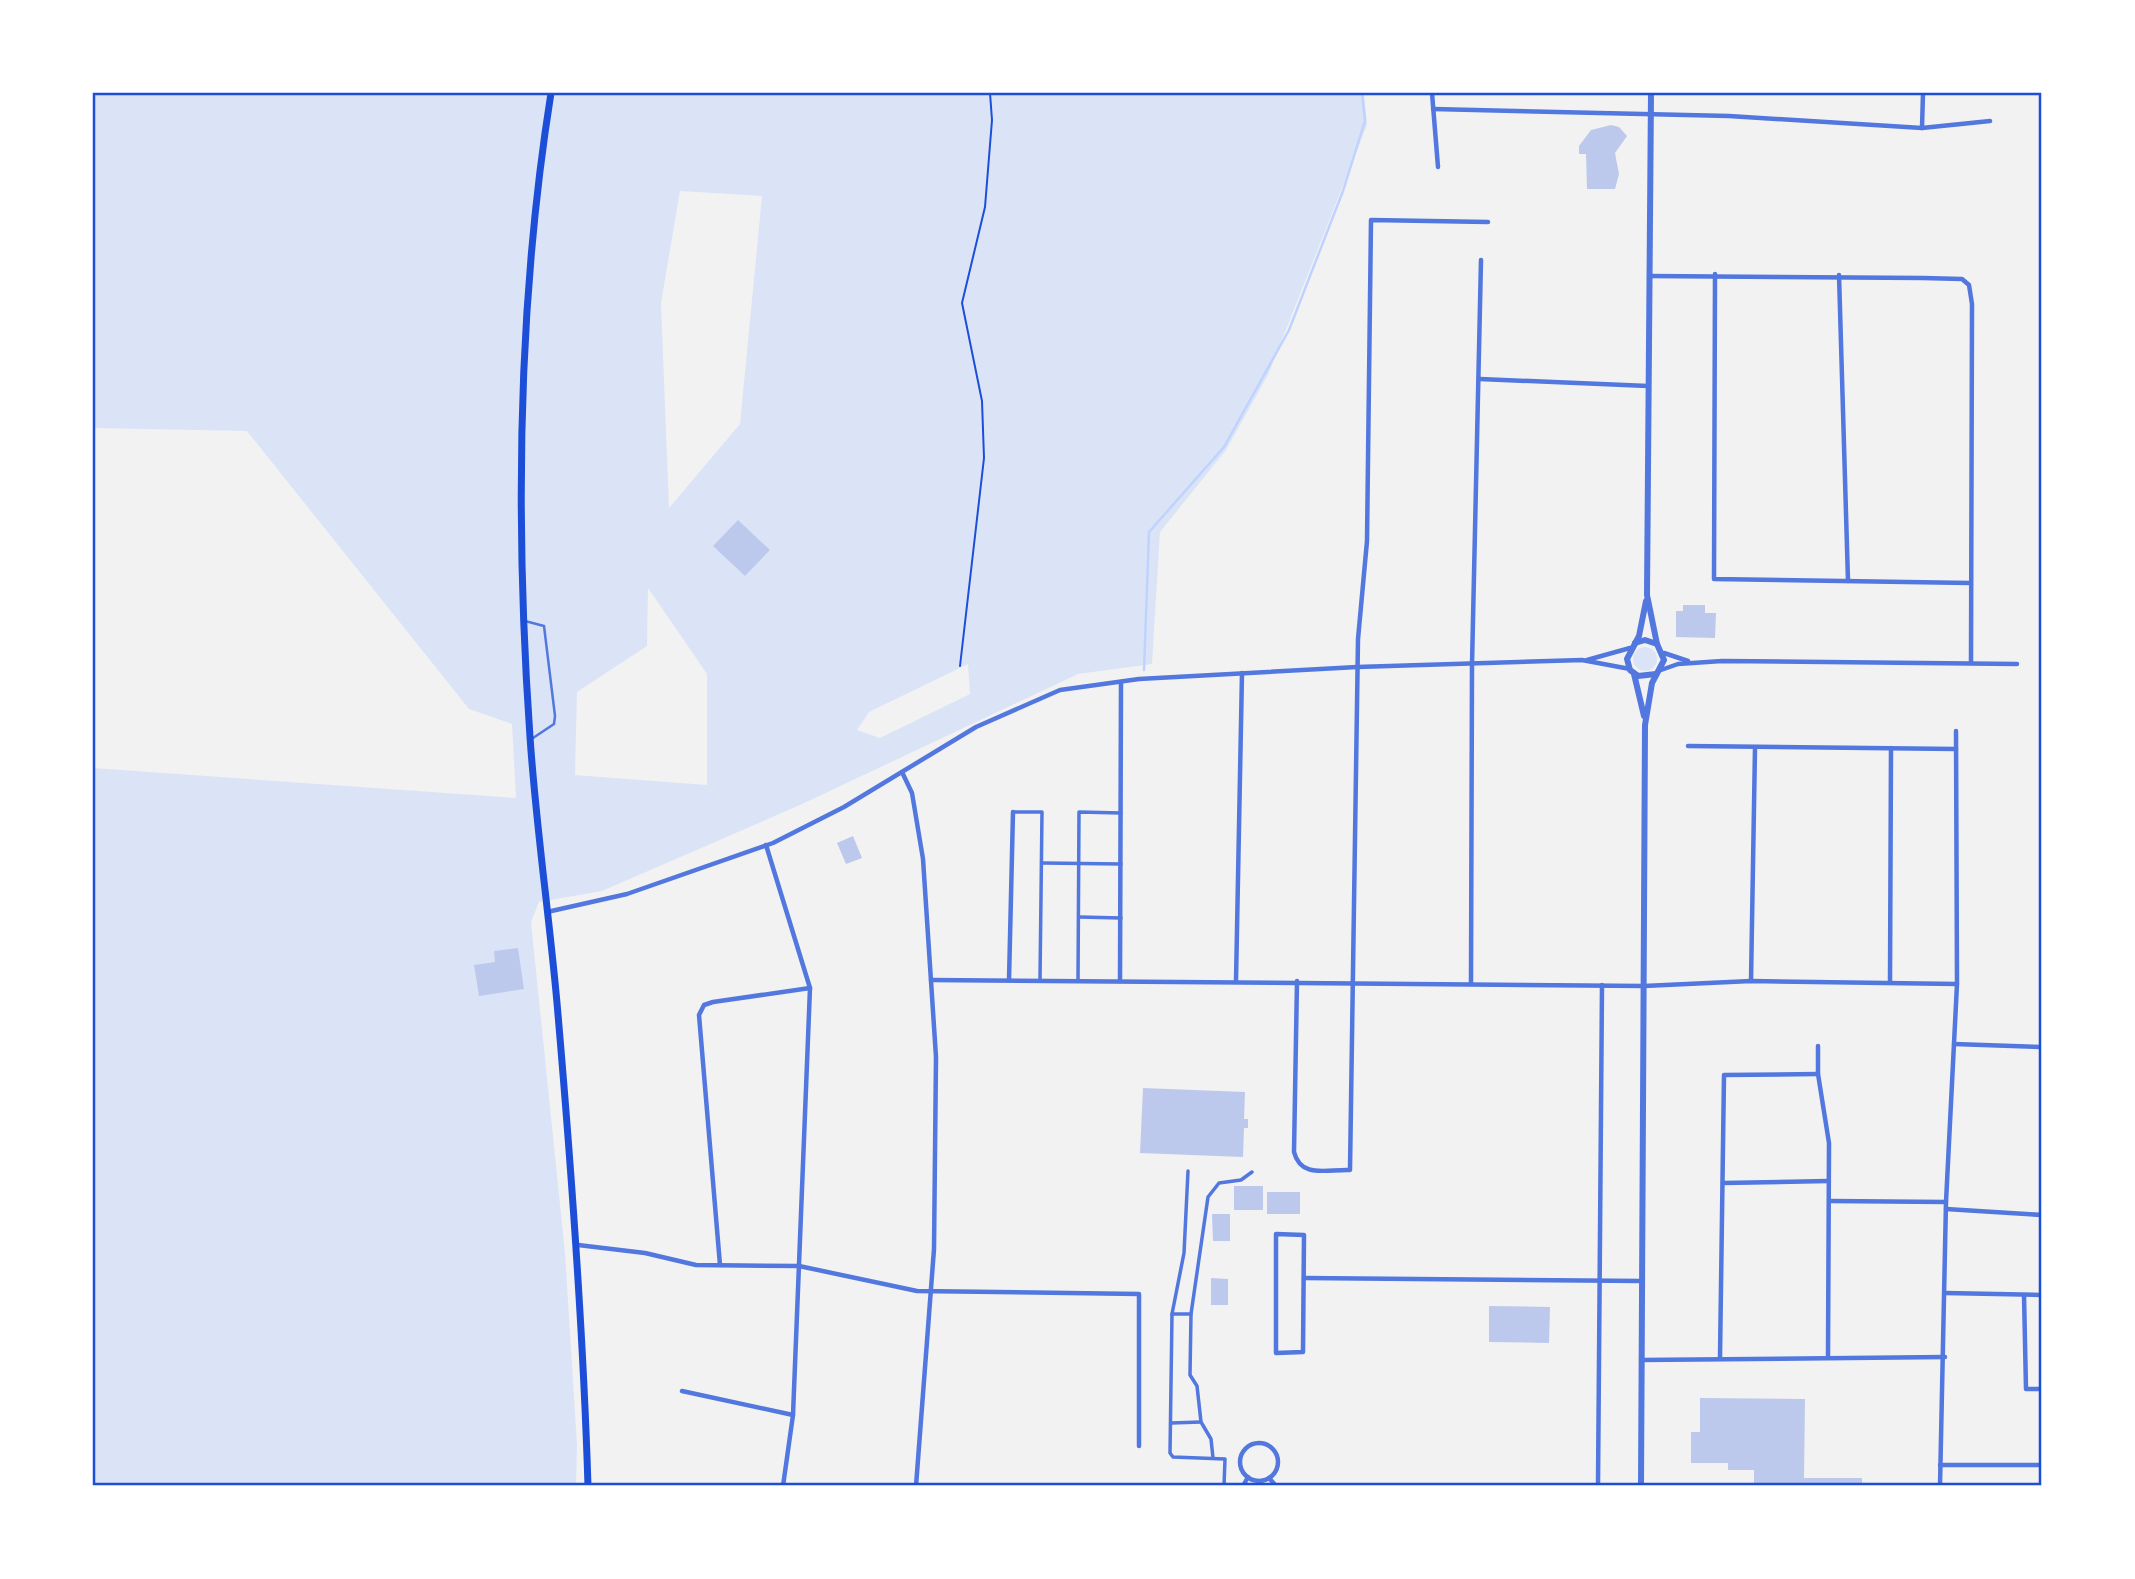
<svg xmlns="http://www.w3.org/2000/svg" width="2135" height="1579" viewBox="0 0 2135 1579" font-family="Rubik,sans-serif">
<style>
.green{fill:#dbe4f7;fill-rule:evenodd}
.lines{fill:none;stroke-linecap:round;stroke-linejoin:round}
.stream{stroke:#bfd3fe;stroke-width:2.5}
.building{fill:#bdc9ec}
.path{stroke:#1d4ed8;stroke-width:2}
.service{stroke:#5277de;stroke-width:2.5}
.pedestrian{stroke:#5277de;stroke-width:3.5}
.minor{stroke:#5277de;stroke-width:4.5}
.tertiary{stroke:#5277de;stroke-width:6}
.secondary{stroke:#1d4ed8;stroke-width:7}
.neatline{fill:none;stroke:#1d4ed8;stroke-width:2.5}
</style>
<rect width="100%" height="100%" fill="#f2f2f2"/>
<g class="green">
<path d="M 93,93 L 1364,93 L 1367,125 L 1268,375 L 1226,450 L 1160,532 L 1152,664 L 1078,674 L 800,805 L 602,891 L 539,902 L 531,922 L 565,1253 L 577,1445 L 576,1486 L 93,1486 L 93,768 L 516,798 L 512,724 L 469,709 L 247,431 L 93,428 ZM 680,191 L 762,196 L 740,424 L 669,508 L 661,303 ZM 648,588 L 707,674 L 707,785 L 575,775 L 577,692 L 647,646 ZM 968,664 L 970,694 L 880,738 L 857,730 L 869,712 Z"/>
<circle cx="1645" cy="659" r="12"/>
</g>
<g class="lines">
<path class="stream" d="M 1144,670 L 1149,532 L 1224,447 L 1289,330 L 1343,191 L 1365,121 L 1362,93"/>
</g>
<g class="building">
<path d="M 1611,125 L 1619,127 L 1627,136 L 1615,153 L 1619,174 L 1615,189 L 1587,189 L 1586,154 L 1579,154 L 1579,146 L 1591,130 Z"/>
<path d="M 738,520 L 770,550 L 745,576 L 713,546 Z"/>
<path d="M 1683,605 L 1705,605 L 1705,613 L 1716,613 L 1715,638 L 1676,637 L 1676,611 L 1683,611 Z"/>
<path d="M 853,836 L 862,858 L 846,864 L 837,843 Z"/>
<path d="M 518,948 L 524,989 L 479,996 L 474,965 L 495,962 L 494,951 Z"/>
<path d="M 1143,1088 L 1245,1092 L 1244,1119 L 1248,1119 L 1248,1128 L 1244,1128 L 1243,1157 L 1140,1153 Z"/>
<rect x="1234" y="1186" width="29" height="24"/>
<rect x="1267" y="1192" width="33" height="22"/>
<path d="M 1212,1214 L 1230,1214 L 1230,1241 L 1213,1241 Z"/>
<path d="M 1211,1278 L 1228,1279 L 1228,1305 L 1211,1305 Z"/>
<path d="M 1489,1306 L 1550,1307 L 1549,1343 L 1489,1342 Z"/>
<path d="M 1700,1398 L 1805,1399 L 1804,1478 L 1862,1478 L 1862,1486 L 1754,1486 L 1754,1470 L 1728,1470 L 1728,1463 L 1691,1463 L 1691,1432 L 1700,1432 Z"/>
</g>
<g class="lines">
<path class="path" d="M 960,666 L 984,458 L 982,401 L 962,303 L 985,207 L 992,120 L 990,93"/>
<path class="service" d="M 525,621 L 544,626 L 555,716 L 554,724 L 533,738"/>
<g class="pedestrian">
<path d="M 1013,812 L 1042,812 L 1040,980"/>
<path d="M 1043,863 L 1121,864"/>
<path d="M 1079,917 L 1121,918"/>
<path d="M 1078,981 L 1079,812 L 1121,813"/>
<path d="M 1188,1171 L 1184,1253 L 1172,1314 L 1170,1453 L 1173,1457 L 1225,1459 L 1224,1486"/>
<path d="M 1172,1314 L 1191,1314"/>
<path d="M 1171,1423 L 1201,1422"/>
<path d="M 1213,1458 L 1211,1439 L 1201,1422 L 1197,1386 L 1190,1375 L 1191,1314 L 1208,1197 L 1219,1183 L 1241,1180 L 1252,1172"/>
</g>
<g class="minor">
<path d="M 1432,93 L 1438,167"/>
<path d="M 1433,109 L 1729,116 L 1922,128 L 1990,121"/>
<path d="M 1922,128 L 1923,93"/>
<path d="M 1715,274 L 1714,579 L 1970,583"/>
<path d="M 1839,275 L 1848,581"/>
<path d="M 1649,276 L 1923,278 L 1962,279 L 1969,285 L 1972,304 L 1971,663"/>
<path d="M 1480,379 L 1648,386"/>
<path d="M 1664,653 L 1688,661"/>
<path d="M 1587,660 L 1630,648"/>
<path d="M 1661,670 L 1678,664 L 1722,661 L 2017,664"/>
<path d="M 1688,746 L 1956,749"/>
<path d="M 902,772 L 912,793 L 923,859 L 936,1057 L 934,1249 L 916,1486"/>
<path d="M 766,845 L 810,988 L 793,1415 L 783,1486"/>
<path d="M 547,912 L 627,894 L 773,843 L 844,807 L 976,727 L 1060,690 L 1139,679 L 1357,667 L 1582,660 L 1630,669"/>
<path d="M 931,980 L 1644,986 L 1751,981 L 1957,984"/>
<path d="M 1009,980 L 1013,812"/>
<path d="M 1120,981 L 1121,682"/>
<path d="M 1236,981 L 1242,673"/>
<path d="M 1297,981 L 1294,1152 C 1301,1179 1327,1169 1350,1170 L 1358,639 L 1367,541 L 1371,220 L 1488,222"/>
<path d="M 1751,981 L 1755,748"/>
<path d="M 1890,982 L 1891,748"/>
<path d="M 1471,983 L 1472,665 L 1481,260"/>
<path d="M 1954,1044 L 2042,1047"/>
<path d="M 1818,1046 L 1818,1074 L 1829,1143 L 1828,1356"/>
<path d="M 2042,1088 L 2042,1201"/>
<path d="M 1723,1183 L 1828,1181"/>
<path d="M 1830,1201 L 1946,1202"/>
<path d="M 1946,1209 L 2042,1215"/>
<path d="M 1276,1234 L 1304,1235 L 1303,1352 L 1276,1353 Z"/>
<path d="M 578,1245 L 645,1253 L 696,1265 L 799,1266 L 917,1291 L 1139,1294 L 1139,1446"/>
<path d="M 720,1265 L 699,1015 L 704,1005 L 713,1002 L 810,988"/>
<path d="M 1304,1278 L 1642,1281"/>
<path d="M 1945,1293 L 2042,1295"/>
<path d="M 2024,1295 L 2026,1389 L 2042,1389"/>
<path d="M 1720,1357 L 1724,1075 L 1818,1074"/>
<path d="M 1641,1360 L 1945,1357"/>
<path d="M 682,1391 L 793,1415"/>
<circle cx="1259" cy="1462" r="19"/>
<path d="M 1940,1465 L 2042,1465"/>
<path d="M 1269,1478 L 1276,1486"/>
<path d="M 1243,1486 L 1248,1477"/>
<path d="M 1598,1486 L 1602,985"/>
<path d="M 1940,1486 L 1946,1202 L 1957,984 L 1956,731"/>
</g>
<g class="tertiary">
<path d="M 1646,601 L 1639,636 L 1627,659 L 1630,670 L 1638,676 L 1656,674"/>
<path d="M 1635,643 L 1645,640 L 1657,644"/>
<path d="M 1634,674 L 1644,716"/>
<path d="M 1641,1486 L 1645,725 L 1652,683 L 1664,660 L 1657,644 L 1647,595 L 1651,93"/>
</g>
<path class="secondary" d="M 551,93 C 517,306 515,522 530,737 C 536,826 549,914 557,1003 C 571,1164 583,1325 588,1486"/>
</g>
<rect width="2135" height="1579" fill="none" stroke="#ffffff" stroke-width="189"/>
<rect x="94" y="94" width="1946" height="1390" class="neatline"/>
</svg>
